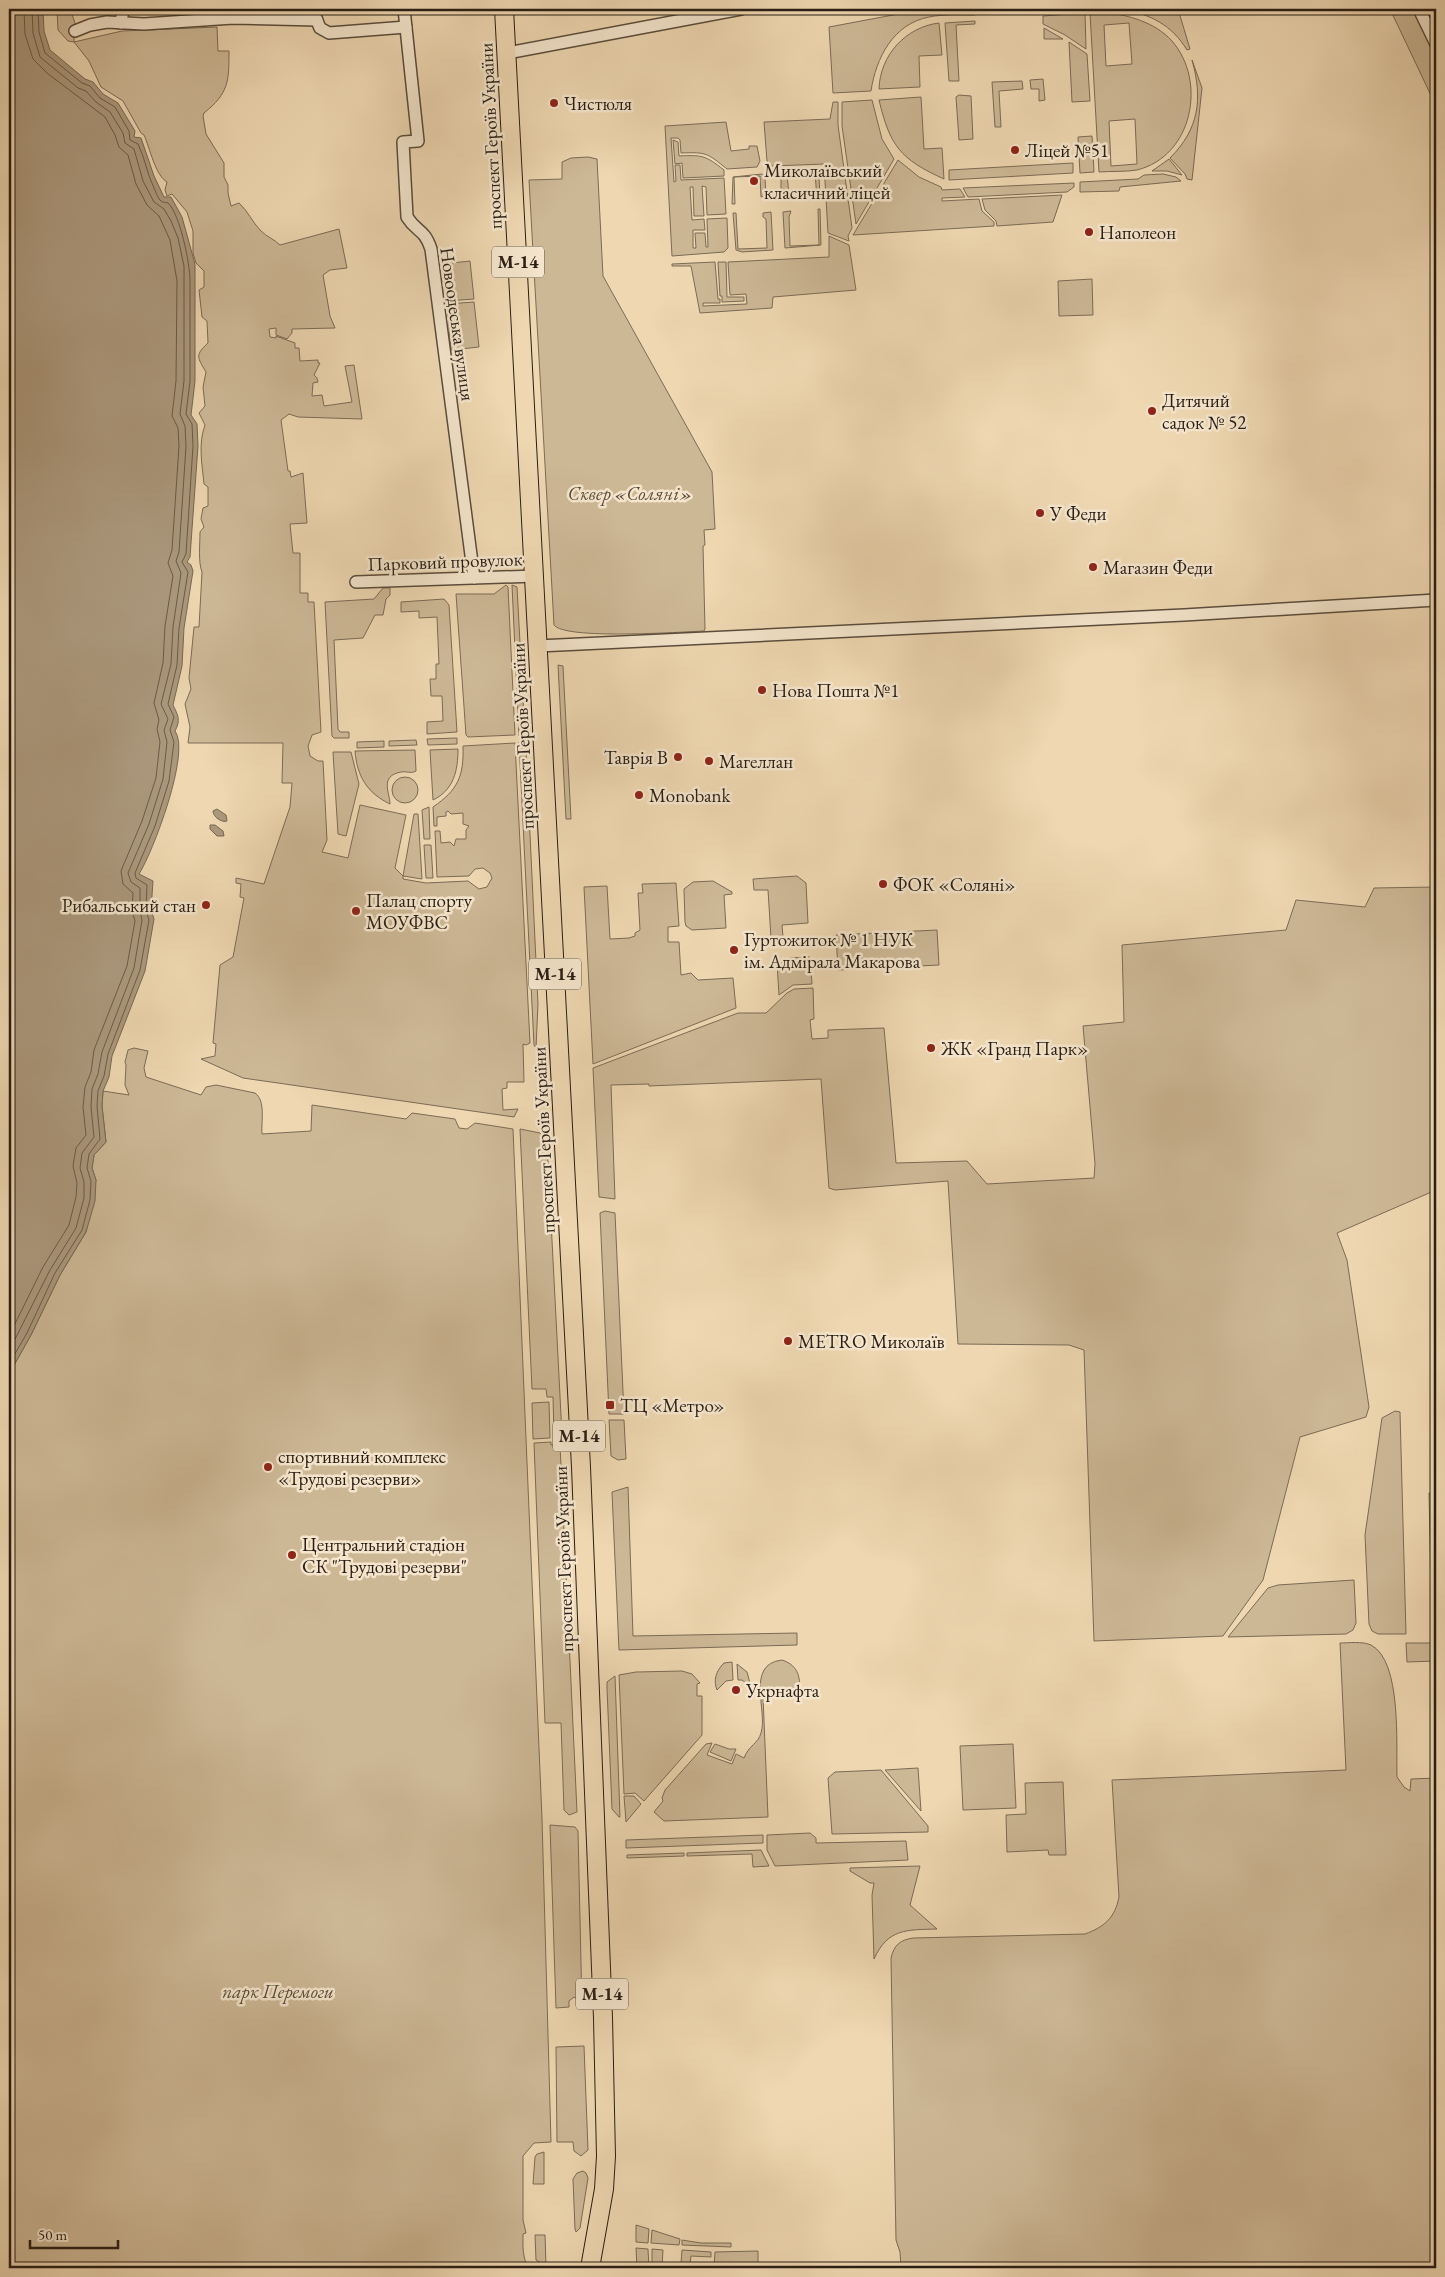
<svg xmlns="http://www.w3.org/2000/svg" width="1445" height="2277" viewBox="0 0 1445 2277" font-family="'EB Garamond',serif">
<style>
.green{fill:#cdb896;stroke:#7b6b56;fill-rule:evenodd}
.water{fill:#ab987c;stroke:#776753}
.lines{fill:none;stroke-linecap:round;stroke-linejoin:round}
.shore{stroke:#6a5b48;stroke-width:1}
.minor-casing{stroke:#5a4c3c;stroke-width:14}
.highway-casing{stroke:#291e15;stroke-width:20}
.minor{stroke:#f4e5cc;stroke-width:11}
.highway{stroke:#eed7b1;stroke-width:18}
.poi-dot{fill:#8f2418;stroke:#f4e5cc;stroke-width:2}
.labels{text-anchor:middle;stroke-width:5;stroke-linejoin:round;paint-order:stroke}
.shield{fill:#f4e5cc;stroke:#665a4c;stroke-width:1}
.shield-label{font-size:18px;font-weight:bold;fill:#291e15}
.poi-label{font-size:19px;fill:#291e15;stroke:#f4e5cc;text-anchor:start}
.street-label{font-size:19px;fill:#291e15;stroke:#f4e5cc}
.park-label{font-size:19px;font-style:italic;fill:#5a4c3c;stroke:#f4e5cc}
</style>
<rect width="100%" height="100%" fill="#eed7b1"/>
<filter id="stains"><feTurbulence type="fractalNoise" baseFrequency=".004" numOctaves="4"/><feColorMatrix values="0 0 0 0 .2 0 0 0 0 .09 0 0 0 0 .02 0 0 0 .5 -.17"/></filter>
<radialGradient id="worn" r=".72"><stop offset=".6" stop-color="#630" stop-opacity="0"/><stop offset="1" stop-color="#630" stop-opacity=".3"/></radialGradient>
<g class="green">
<path d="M 57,9 L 70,9 L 75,23 L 74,42 L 122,31 L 217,27 L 218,51 L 229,51 C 229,81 229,93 204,113 L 203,116 L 206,134 L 224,163 L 224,177 L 228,185 L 228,193 L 231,206 L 239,203 C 248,211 252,222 261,231 C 267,237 274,239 280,245 L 339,229 L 347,268 L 330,270 L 323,275 L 330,316 L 335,328 L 292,329 L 292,333 L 287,339 L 276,335 L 276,328 L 269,329 L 270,337 L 276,338 L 276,336 L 295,343 L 295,348 L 299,348 L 300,361 L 318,360 L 318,363 L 320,363 L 314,375 L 317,378 L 318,382 L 313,383 L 312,396 L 322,395 L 324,406 L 352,402 L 345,366 L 354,365 L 362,419 L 298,417 L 289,414 L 281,420 L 288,471 L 290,471 L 291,477 L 303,473 L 307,523 L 290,524 L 293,553 L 300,553 L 300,593 L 308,593 L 308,602 L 314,602 L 321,732 L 312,735 L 308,746 L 310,756 L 318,761 L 323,761 L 327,840 L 322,852 L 348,858 L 360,805 L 406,815 L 395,868 L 403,876 L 414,814 L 418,814 L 422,879 L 403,876 L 403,879 L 426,883 L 468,881 L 479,889 L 487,887 L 492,878 L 490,873 L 483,868 L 475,869 L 469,876 L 437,877 L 435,831 L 440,831 L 441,843 L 450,842 L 454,846 L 456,839 L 466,839 L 466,830 L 469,826 L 463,824 L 463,813 L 451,814 L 448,811 L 446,812 L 446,816 L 437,817 L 437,826 L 434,826 L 433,807 C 458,790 464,776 463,746 L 515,743 L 530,1043 L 526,1045 L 523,1044 L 524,1082 L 507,1082 L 507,1088 L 502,1089 L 503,1110 L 518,1109 L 514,1117 L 243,1078 L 201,1059 L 215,1056 L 216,1044 L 213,1043 L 220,965 L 233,957 L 244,898 L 240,897 L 241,884 L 236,883 L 236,878 L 264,884 L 290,807 L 292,783 L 282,783 L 283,743 L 188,743 L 190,727 L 185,704 L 191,689 L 189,678 L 194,627 L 199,627 L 202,572 C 198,562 200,544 200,532 L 204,527 L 201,519 L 203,508 L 208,506 L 208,487 L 204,484 C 202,463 198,444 205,425 L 199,413 L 205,406 L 203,387 L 206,372 C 197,357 195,355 208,343 L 207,321 L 202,317 L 199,290 L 204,287 L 204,271 L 196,263 L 193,253 L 193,231 L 187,212 L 172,194 L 167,196 L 165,190 L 167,182 C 155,175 150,148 144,135 L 141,133 L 123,101 L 101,87 L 89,61 L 74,42 L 68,41 L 58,30 Z"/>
<path d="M 925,9 L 975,9 L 975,15 C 960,15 944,14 929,17 C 893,24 876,58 871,91 L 833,93 L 829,27 Z"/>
<path d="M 1123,9 L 1178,9 L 1190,49 L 1187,50 C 1172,25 1151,15 1123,9 Z"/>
<path d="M 1390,9 L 1414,9 L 1436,55 L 1436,106 Z"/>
<path d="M 1103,12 C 1128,15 1155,22 1172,41 C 1207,81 1193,156 1137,170 C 1125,172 1111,171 1099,172 L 1090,13 ZM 1129,23 L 1132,64 L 1106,66 L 1104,25 ZM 1135,119 L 1137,164 L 1111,166 L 1109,121 Z"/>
<path d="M 1085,13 L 1086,49 L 1065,35 L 1043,24 L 1043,16 Z"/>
<path d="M 975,21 L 975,24 L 956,25 L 959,81 L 949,81 L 945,23 Z"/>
<path d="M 939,23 L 942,55 L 919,56 L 920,87 L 879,89 C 880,55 906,27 939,23 Z"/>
<path d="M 1044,28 L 1063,39 L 1044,39 Z"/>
<path d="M 1069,42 L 1087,54 L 1090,101 L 1072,102 Z"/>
<path d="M 1192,60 L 1202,88 L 1192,180 L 1187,179 L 1185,174 L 1170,158 C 1199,129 1203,99 1192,60 Z"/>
<path d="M 1043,79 L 1045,100 L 1039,101 L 1039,89 L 1031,89 L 1030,80 Z"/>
<path d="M 1022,81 L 1023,89 L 999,91 L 1001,127 L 995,127 L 992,82 Z"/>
<path d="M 959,95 L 971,96 L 973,139 L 959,140 L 956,97 Z"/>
<path d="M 921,97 L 924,149 L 942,148 L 944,179 C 900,159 890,146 879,100 Z"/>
<path d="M 872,100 L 882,139 L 894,159 L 856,224 L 842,126 L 842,102 Z"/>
<path d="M 833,102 L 838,102 L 838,125 L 852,228 L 848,236 L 849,241 L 828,233 L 824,164 L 772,166 L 767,161 L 764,122 L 830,119 Z"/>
<path d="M 726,122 L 731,151 L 749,149 L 749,146 L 757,146 L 760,161 L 757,167 L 727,169 C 707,153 707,152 681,153 L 680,140 L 678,138 L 671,138 L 674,182 L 676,181 L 675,165 L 680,165 L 681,180 L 724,178 L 726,214 L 707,215 L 706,187 L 702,186 L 704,216 L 694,216 L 693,187 L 690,187 L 692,220 L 704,219 L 705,230 L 693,230 L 693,248 L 696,248 L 695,233 L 705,233 L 706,247 L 708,247 L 707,219 L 727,218 L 728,248 L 724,252 L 672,256 L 665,126 Z"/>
<path d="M 1092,136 L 1094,172 L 1080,173 L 1078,137 Z"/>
<path d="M 673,140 L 678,142 L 679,156 C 702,155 705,155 724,170 L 724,176 L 683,178 L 682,163 L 675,164 Z"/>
<path d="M 588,157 L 597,159 L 603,276 L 712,472 L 715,529 L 704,530 L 705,545 L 703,546 L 705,629 L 704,631 C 681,632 565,640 554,625 L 529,180 L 562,179 L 562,162 L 571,158 Z"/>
<path d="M 1169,159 L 1182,175 L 1167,171 L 1152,171 Z"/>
<path d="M 898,160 L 919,177 L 941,187 L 942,190 L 960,189 L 965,197 L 942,198 L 942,201 L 979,199 L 982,211 L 994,222 L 994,226 L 853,235 Z"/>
<path d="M 1073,163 L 1073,173 L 949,180 L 949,170 Z"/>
<path d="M 814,171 L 819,176 L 820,198 L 817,198 L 815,173 L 787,174 L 789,195 L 781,196 L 781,177 L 783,174 Z"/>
<path d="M 762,174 L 765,178 L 766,196 L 761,197 L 760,176 L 734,177 L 735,204 L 732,204 L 733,177 Z"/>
<path d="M 1163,174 L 1176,177 L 1181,181 L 1120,187 L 1119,191 L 1080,192 L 1080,182 L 1138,179 L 1144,175 Z"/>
<path d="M 1074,183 L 1074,187 L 1067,192 L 968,197 L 963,188 Z"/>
<path d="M 1062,195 L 1053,222 L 997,226 L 996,221 L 985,210 L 982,199 Z"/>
<path d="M 818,209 L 820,209 L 821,245 L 785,248 L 783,212 L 791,211 L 789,217 L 790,246 L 819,245 Z"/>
<path d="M 771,212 L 773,250 L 742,252 L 736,250 L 733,213 L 736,213 L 738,249 L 767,248 L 766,219 L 763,217 L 763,213 Z"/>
<path d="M 829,236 L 849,245 L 856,290 L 773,297 L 772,308 L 700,313 L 691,266 L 672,266 L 672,264 L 715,262 L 718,299 L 720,299 L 720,303 L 703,303 L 703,306 L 747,304 L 746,294 L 730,295 L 728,262 L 829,257 Z"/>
<path d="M 470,261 L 474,299 L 447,301 L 443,264 Z"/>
<path d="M 718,262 L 726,262 L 727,297 L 744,297 L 744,301 L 722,302 L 722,296 L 720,296 Z"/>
<path d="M 1092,279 L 1093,315 L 1059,316 L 1058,281 Z"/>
<path d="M 474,302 L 479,347 L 451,350 L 447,304 Z"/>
<path d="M 506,585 L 508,587 L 515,735 L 468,737 L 466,735 L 456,594 L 494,594 Z"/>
<path d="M 512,585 L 517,587 L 525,736 L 519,736 Z"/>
<path d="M 383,588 L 390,588 L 390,595 L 386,599 L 383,615 L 375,615 L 363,638 L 334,640 L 338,729 L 340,732 L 349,732 L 349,738 L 334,738 L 332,736 L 325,602 L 374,599 Z"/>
<path d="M 444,599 L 449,605 L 457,732 L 427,734 L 427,722 L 443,721 L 442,696 L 431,696 L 430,679 L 436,679 L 436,664 L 439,664 L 437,617 L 419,618 L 419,611 L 401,612 L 401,602 Z"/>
<path d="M 558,665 L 563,666 L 571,819 L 566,819 Z"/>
<path d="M 457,738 L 457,744 L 428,745 L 427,739 Z"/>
<path d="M 416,740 L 417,745 L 389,746 L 389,741 Z"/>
<path d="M 384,741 L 384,747 L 357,748 L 357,742 Z"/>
<path d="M 519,742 L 525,742 L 526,750 L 538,1004 L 536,1048 L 534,1045 Z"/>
<path d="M 458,749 C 458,770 454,790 433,800 L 430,750 Z"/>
<path d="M 415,750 L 416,771 C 411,774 407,771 401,772 C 379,776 390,793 390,804 C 367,793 357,776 355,751 Z"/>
<path d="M 333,752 L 351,752 L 359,784 L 346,836 L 338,834 Z"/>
<circle cx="405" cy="790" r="13"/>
<path d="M 429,807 L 430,839 L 424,839 L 422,810 Z"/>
<path d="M 424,845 L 431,845 L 433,878 L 426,878 Z"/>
<path d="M 797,876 L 806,883 L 808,923 L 782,925 L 783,937 L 771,938 L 768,890 L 754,890 L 753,879 Z"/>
<path d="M 713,881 L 732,892 L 732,894 L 724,895 L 726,928 L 692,930 L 686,926 L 685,922 L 684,889 L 693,882 Z"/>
<path d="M 676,883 L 679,926 L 668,927 L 668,942 L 679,942 L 681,975 L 691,973 L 698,980 L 733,978 L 736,1008 L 593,1064 L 584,887 L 607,886 L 610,939 L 629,938 L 635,936 L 635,933 L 640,930 L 638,893 L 643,893 L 642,884 Z"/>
<path d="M 1436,887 L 1436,1190 L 1337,1233 L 1347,1260 L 1369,1407 L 1366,1417 L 1300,1437 L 1263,1580 L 1223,1636 L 1094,1641 L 1084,1350 L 1069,1345 L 958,1344 L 948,1181 L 835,1190 L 829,1188 L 821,1079 L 649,1086 L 649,1084 L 611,1085 L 615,1199 L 599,1197 L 593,1068 L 738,1013 L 766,1013 L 787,993 L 794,989 L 813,988 L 814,1019 L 810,1020 L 812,1039 L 828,1038 L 828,1030 L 884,1028 L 896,1163 L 967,1161 L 987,1184 L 1094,1178 L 1095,1164 L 1083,1026 L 1124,1022 L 1122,945 L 1286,930 L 1296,900 L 1365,907 L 1374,888 Z"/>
<path d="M 937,930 L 939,965 L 838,970 L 836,935 Z"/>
<path d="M 810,957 L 812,984 L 793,985 L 779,995 L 777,963 L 790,962 L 790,958 Z"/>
<path d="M 134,1048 L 148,1051 L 144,1068 L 146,1077 L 201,1095 L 206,1087 L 216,1085 L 255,1093 C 266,1101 261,1121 262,1134 L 311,1131 L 312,1105 L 406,1119 L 412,1113 L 455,1119 L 459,1128 L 467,1129 L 475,1123 L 513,1129 L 542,1819 L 551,2142 L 534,2143 L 523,2156 L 523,2220 L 526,2233 L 523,2234 C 523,2246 522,2258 529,2268 L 9,2268 L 9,1374 L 31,1335 L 60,1275 L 86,1232 L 96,1180 L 92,1168 L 94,1155 L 106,1142 L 102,1106 L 103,1091 L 129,1095 L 125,1085 L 126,1065 L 125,1062 L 128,1050 Z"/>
<path d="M 520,1129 L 540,1133 L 549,1141 L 547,1143 L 562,1435 L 554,1435 L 553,1397 L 547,1397 L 546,1389 L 532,1389 Z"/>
<path d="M 605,1211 L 615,1213 L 624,1414 L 609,1414 L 600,1213 Z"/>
<path d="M 549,1402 L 550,1438 L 533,1439 L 532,1403 Z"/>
<path d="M 1395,1411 L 1400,1412 L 1406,1634 L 1378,1634 L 1372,1631 L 1369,1624 L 1365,1535 L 1382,1418 Z"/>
<path d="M 609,1420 L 624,1420 L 626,1459 L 618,1460 L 611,1456 Z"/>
<path d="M 551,1442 L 551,1445 L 560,1445 L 577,1812 L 569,1815 L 564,1810 L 561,1723 L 545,1723 L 534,1443 Z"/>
<path d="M 628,1487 L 633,1636 L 797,1633 L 797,1645 L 619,1650 L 612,1492 Z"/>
<path d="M 1429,1493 L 1436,1493 L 1436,1634 L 1432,1634 Z"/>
<path d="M 1354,1580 L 1356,1623 L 1353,1630 L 1346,1634 L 1228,1637 L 1268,1588 L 1278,1585 Z"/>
<path d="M 1340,1643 C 1349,1643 1362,1641 1371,1645 C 1402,1661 1396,1745 1397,1777 L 1404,1787 L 1410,1791 L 1411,1779 L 1436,1778 L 1436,2268 L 901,2268 L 900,2252 L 896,2240 L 891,1958 C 894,1945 900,1940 913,1938 L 1085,1934 C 1104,1927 1115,1918 1119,1897 L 1112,1780 L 1346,1770 Z"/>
<path d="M 1406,1643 L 1436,1643 L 1436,1661 L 1407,1662 Z"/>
<path d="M 782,1660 C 800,1666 800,1679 800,1694 L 763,1696 L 768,1817 L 664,1821 L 654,1812 L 663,1801 L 662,1798 L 665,1790 L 706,1744 L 712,1743 L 707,1755 L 732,1764 L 736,1754 L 744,1758 C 749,1745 758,1744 761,1733 C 768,1711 745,1664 782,1660 Z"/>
<path d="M 732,1662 L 733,1680 L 726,1681 L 717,1690 C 713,1680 716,1671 724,1663 Z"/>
<path d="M 737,1664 L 747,1672 L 751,1687 L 742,1680 L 738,1680 Z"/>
<path d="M 682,1671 L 692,1674 L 700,1683 L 697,1684 L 697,1696 L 702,1696 L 702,1735 L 644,1801 L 635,1793 L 624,1794 L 619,1675 L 636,1672 Z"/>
<path d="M 615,1676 L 620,1817 L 619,1817 L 612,1809 L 607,1688 L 607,1682 Z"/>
<path d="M 715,1744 L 729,1749 L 736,1749 L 731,1761 L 710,1752 Z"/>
<path d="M 1013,1744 L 1016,1808 L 963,1810 L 960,1746 Z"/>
<path d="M 918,1768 L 921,1811 L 885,1770 Z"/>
<path d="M 881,1770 L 928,1826 L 928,1832 L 832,1834 L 828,1778 L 835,1772 Z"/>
<path d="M 1063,1782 L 1066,1855 L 1049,1855 L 1048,1850 L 1007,1852 L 1006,1815 L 1026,1814 L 1025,1783 Z"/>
<path d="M 624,1796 L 634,1796 L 641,1804 L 626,1822 Z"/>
<path d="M 550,1825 L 575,1827 L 578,1831 L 582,2007 L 579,2007 L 579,2000 L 574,1997 L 569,2001 L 569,2007 L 556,2008 Z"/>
<path d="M 810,1833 L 816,1838 L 816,1843 L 906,1841 L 908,1860 L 775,1866 L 767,1850 L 767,1835 Z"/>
<path d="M 763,1835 L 763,1843 L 626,1848 L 626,1840 Z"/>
<path d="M 761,1850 L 769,1866 L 753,1867 L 752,1854 L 687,1856 L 687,1853 Z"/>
<path d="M 684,1853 L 684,1856 L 627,1858 L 627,1855 Z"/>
<path d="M 920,1866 L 910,1905 L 937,1929 C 907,1930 888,1928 874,1959 L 872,1895 L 874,1883 L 870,1883 L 850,1871 L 850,1868 Z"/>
<path d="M 584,2046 L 588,2150 L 581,2156 L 574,2151 L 573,2142 L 557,2142 L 556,2047 Z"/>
<path d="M 544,2152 L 544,2184 L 533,2184 L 535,2157 L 537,2154 Z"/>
<path d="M 583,2171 L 586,2173 L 588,2178 L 580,2228 L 576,2232 L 575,2229 L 573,2179 L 577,2173 Z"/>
<path d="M 636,2225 L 649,2229 L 648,2243 L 636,2242 Z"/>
<path d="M 652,2230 L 680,2239 L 679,2245 L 651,2243 Z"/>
<path d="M 535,2235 L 545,2235 L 546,2266 L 536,2260 Z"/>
<path d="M 682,2240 L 701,2243 L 731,2243 L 731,2247 L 682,2245 Z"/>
<path d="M 636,2248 L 648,2249 L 649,2268 L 637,2268 Z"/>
<path d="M 652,2249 L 663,2250 L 662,2268 L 652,2268 Z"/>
<path d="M 682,2250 L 711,2252 L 711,2257 L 691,2256 L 690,2264 L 681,2263 Z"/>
<path d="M 758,2251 L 758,2268 L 714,2268 L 715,2252 Z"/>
</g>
<g class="water">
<path d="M 9,9 L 43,9 L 44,31 L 50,50 L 85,79 L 93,82 L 103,94 L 118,103 L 135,131 L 134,137 L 141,138 L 154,176 L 164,197 L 171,197 L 182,217 L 195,264 L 195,381 L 191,415 L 197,424 L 198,446 L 190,557 L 187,562 L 191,565 L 193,571 L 184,628 L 182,666 L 173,705 C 178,715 181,720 175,731 C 191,752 153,852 139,874 L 153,881 L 151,910 L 154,919 L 145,971 L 112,1056 L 109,1077 L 103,1091 L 102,1106 L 106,1142 L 94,1155 L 92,1168 L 96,1180 L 95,1201 L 86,1232 L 60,1275 L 31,1335 L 9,1374 Z"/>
<path d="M 217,809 L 226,815 L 227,821 C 222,823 213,817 213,811 Z"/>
<path d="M 210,825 L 215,825 L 223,831 L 224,836 L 217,836 L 210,829 Z"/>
</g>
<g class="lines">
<g class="shore">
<path d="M 9,1336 L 43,1267 L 69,1225 L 76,1197 L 77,1183 L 73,1166 L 76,1148 L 86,1135 L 83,1107 L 85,1087 L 91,1072 L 94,1050 L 127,966 L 135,921 L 132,911 L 133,893 L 123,884 L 121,871 L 142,821 L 156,778 L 160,742 L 157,729 L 159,720 L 154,703 L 163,663 L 165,626 L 173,576 L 168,563 L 172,550 L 179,446 L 178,428 L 172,416 L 176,381 L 177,281 L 170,240 L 159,216 L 147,205 L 136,184 L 128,155 L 119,147 L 115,135 L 105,117 L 47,73 L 33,59 L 25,34 L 24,9"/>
<path d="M 9,1351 L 50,1270 L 76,1228 L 84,1198 L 84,1182 L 80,1168 L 82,1153 L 94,1137 L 91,1107 L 92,1089 L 98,1074 L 102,1052 L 134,968 L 142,920 L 140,911 L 140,888 L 131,882 L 128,873 L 149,824 L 163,779 L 167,742 L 164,730 L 168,719 L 161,704 L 171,664 L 173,627 L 181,573 L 176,561 L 179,552 L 186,446 L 185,426 L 180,414 L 184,381 L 184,266 L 178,238 L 171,221 L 164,209 L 154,202 L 143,181 L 134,149 L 125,143 L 123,133 L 110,112 L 96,102 L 86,91 L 78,88 L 40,57 L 33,33 L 32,9"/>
<path d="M 9,1364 L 27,1333 L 55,1273 L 82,1230 L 90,1200 L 91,1181 L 87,1168 L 89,1154 L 100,1139 L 97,1106 L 98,1091 L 104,1076 L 108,1054 L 140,970 L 149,920 L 146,910 L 147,885 L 136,878 L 135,873 L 155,826 L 169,781 L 174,742 L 170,730 L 174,717 L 168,704 L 177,665 L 179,628 L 188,572 L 182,562 L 186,554 L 193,446 L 192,424 L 186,414 L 190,381 L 190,280 C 190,264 180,214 168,203 C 166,202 163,203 161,201 C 158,199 156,192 154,188 C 147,174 145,158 138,144 L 130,140 L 129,131 L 115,107 L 100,98 L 90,86 L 82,83 L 45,53 L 39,32 L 38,9"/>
</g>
<g class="minor-casing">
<g id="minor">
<path d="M 312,9 L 320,28 L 329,33 L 406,27"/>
<path d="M 404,9 L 418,141 L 403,142 L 407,217 C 417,233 424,228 431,249 L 474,578"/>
<path d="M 1419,9 L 1436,44"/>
<path d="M 121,23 L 123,9"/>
<path d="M 75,31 L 90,25 L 107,22 L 144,24 L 233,18 L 317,20"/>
<path d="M 507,53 L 741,9"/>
<path d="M 356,582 L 535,576"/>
<path d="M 538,646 L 1184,615 L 1436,600"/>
</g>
</g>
<g class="highway-casing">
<path id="highway" d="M 504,9 L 581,1467 L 603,2018 L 606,2156 L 604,2189 L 590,2268"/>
</g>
<use href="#minor" class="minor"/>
<use href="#highway" class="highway"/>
</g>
<g class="poi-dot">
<circle cx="554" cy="103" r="5"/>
<circle cx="1015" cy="150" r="5"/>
<circle cx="754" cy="181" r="5"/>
<circle cx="1089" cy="232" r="5"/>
<circle cx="1152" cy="411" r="5"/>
<circle cx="1040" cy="513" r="5"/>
<circle cx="1093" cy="567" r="5"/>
<circle cx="762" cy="690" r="5"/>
<circle cx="678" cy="757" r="5"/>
<circle cx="709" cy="761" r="5"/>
<circle cx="639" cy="795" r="5"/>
<circle cx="883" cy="884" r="5"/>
<circle cx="206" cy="905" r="5"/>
<circle cx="356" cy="911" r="5"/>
<circle cx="734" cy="950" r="5"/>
<circle cx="931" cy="1048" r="5"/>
<circle cx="788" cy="1341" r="5"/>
<rect x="605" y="1400" width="10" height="10" rx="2.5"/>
<circle cx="268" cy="1467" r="5"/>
<circle cx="292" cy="1555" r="5"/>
<circle cx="736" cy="1690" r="5"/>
</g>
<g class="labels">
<g class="shield">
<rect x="492" y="246.5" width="52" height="31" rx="4"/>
<rect x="529" y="958.5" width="52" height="31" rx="4"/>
<rect x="553" y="1420.5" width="52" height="31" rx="4"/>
<rect x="576" y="1978.5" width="52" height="31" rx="4"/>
</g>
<g class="shield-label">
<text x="518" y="268">М-14</text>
<text x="555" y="980">М-14</text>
<text x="579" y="1442">М-14</text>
<text x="602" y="2000">М-14</text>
</g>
<g class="poi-label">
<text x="564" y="110">Чистюля</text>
<text x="1025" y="157">Ліцей №51</text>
<text x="764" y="177">Миколаївський<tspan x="764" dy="22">класичний ліцей</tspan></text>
<text x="1099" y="239">Наполеон</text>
<text x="1162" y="407">Дитячий<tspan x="1162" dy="22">садок № 52</tspan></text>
<text x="1050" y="520">У Феди</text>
<text x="1103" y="574">Магазин Феди</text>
<text x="772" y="697">Нова Пошта №1</text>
<text x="668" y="764" text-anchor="end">Таврія В</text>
<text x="719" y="768">Магеллан</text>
<text x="649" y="802">Monobank</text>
<text x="893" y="891">ФОК «Соляні»</text>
<text x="366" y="907">Палац спорту<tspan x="366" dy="22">МОУФВС</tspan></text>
<text x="196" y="912" text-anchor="end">Рибальський стан</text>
<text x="744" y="946">Гуртожиток № 1 НУК<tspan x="744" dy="22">ім. Адмірала Макарова</tspan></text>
<text x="941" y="1055">ЖК «Гранд Парк»</text>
<text x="798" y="1348">METRO Миколаїв</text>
<text x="620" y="1412">ТЦ «Метро»</text>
<text x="278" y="1463">спортивний комплекс<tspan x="278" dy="22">«Трудові резерви»</tspan></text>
<text x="302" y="1551">Центральний стадіон<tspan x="302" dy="22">СК "Трудові резерви"</tspan></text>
<text x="746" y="1697">Укрнафта</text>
</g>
<g class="street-label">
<text transform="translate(490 136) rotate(-93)" y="7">проспект Героїв України</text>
<text transform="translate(458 324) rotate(82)" y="7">Новоодеська вулиця</text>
<text transform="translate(445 561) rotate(-2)" y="7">Парковий провулок</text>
<text transform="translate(522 736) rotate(-93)" y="7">проспект Героїв України</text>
<text transform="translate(543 1140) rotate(-93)" y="7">проспект Героїв України</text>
<text transform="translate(563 1559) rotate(-92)" y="7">проспект Героїв України</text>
</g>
<g class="park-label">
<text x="630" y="500">Сквер «Соляні»</text>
<text x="278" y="1998">парк Перемоги</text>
</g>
</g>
<rect width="1445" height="2277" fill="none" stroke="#eed7b1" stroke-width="30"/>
<rect x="10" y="10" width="1425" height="2257" fill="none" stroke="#291e15" stroke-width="2.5"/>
<rect x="15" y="15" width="1415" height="2247" fill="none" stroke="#291e15"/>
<path d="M30 2240v8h88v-8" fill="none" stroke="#291e15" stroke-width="2.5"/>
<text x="38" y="2240" font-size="15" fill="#291e15" stroke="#f4e5cc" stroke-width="4" paint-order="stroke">50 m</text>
<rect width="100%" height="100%" filter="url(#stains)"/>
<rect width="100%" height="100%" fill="url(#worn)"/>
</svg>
